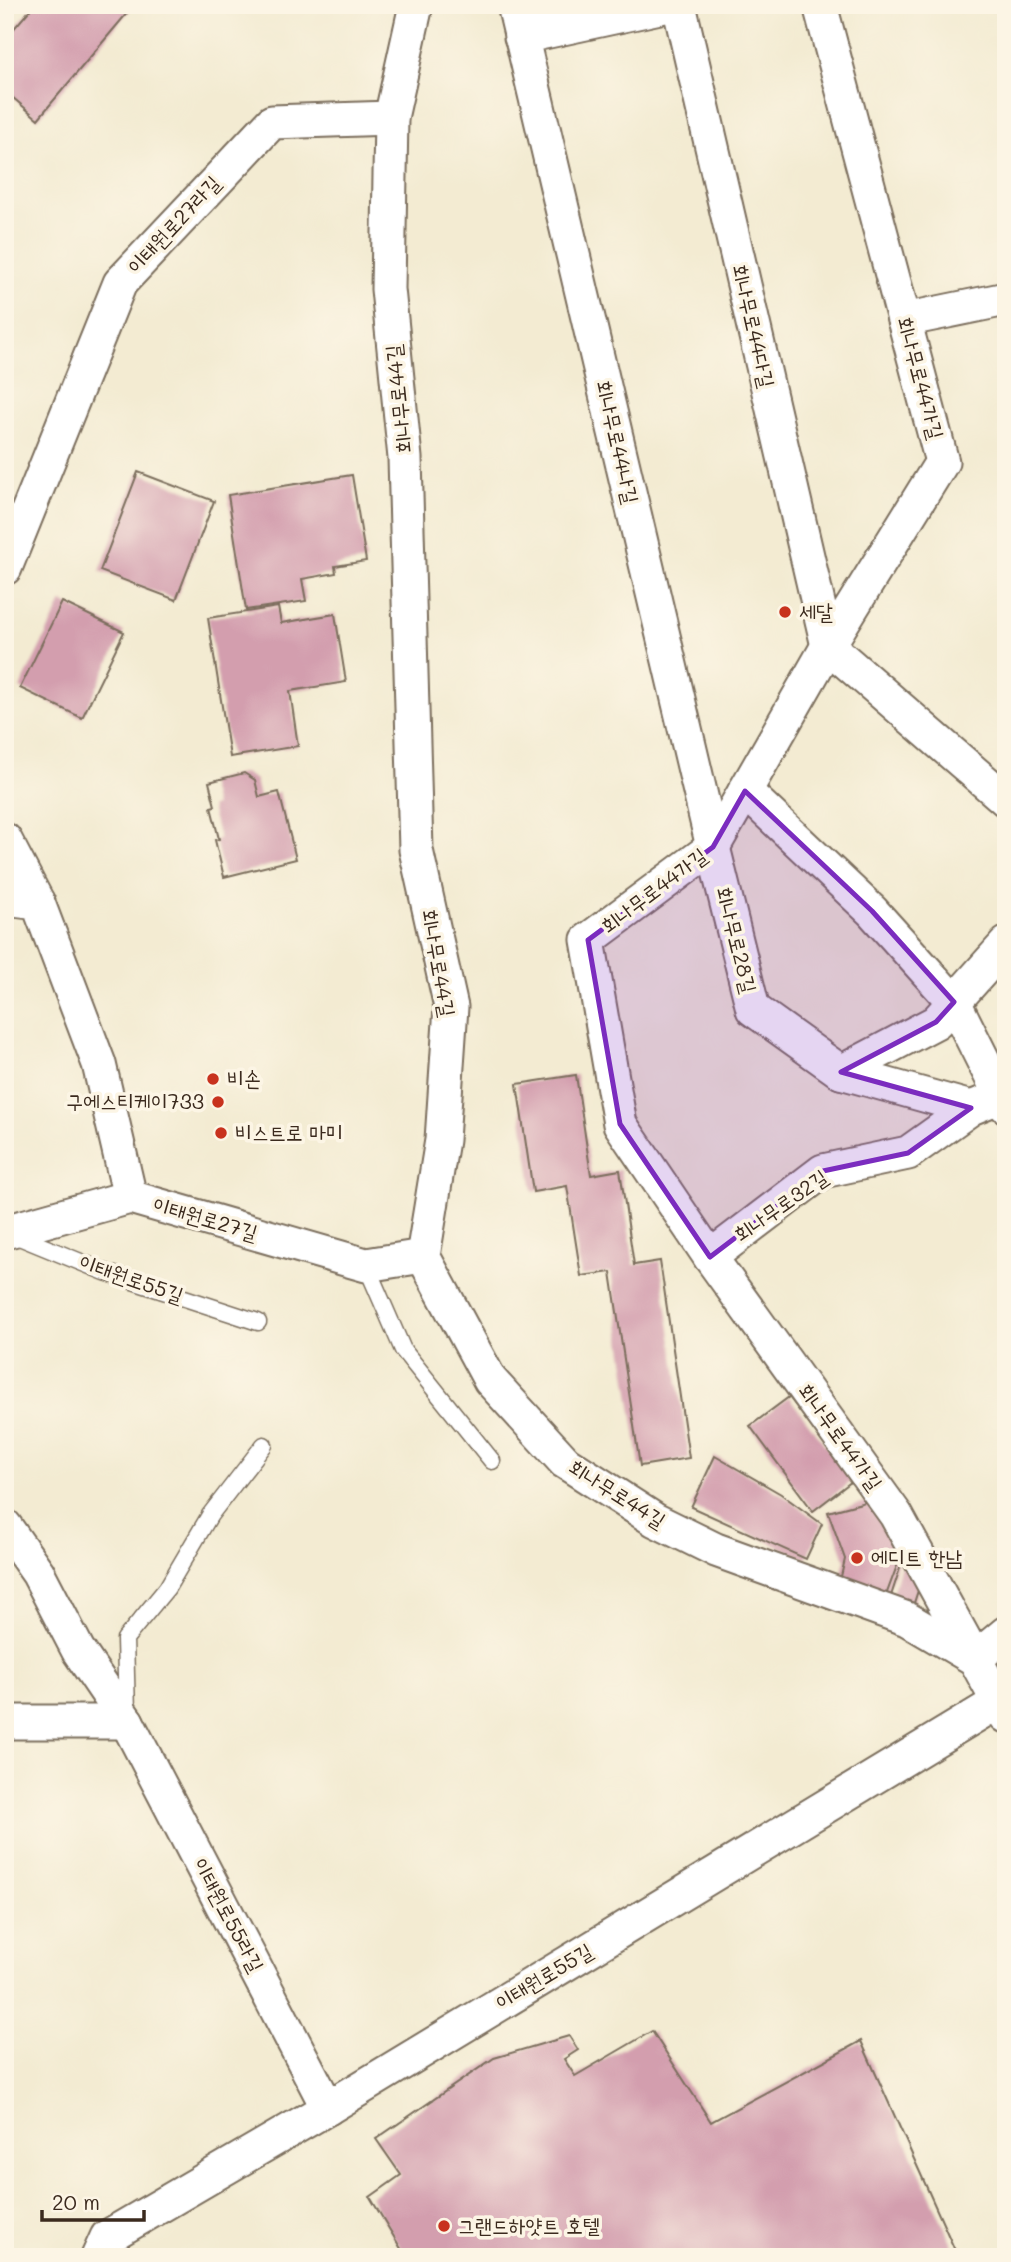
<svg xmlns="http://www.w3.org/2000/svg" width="1011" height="2262" viewBox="0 0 1011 2262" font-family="Mali,'Poor Story',sans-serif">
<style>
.building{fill:#d39eae}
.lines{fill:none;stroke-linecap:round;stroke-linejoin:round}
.service-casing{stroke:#7b6e5d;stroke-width:19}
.minor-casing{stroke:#7b6e5d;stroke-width:37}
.service{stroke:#fff;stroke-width:16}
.minor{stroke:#fff;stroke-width:33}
.marked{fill:#7b2cbf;fill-opacity:0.2;stroke:#7b2cbf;stroke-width:5;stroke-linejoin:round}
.poi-dot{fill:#c8321e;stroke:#fcf5e5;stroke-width:2.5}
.labels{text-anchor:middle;stroke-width:7;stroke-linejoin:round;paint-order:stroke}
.street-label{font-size:21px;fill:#3b2a1e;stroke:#fcf5e5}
.poi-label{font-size:21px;fill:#3b2a1e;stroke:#fcf5e5;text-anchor:start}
</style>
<rect width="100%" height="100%" fill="#fcf5e5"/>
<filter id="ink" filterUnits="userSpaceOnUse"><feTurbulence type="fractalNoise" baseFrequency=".0143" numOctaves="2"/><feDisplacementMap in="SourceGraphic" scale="14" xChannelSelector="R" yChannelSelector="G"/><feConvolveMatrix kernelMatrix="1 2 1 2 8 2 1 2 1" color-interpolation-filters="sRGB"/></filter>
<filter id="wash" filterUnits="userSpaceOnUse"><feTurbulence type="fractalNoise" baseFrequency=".00686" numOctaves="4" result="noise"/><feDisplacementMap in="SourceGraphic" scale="28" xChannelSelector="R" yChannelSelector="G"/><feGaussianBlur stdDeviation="1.57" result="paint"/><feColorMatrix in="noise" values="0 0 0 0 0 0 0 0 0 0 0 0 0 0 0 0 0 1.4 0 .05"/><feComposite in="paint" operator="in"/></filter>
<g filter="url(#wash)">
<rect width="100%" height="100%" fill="#f3ebd2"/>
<g id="blocks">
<g class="building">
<path d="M 34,5 L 134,5 L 38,119 L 5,91 L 5,39 Z"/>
<path d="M 138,472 L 214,501 L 176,600 L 100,571 Z"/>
<path d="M 352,475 L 366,561 L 335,566 L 336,573 L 302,579 L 306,601 L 246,610 L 228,495 Z"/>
<path d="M 62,602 L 124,632 L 82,718 L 20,688 Z"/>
<path d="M 278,607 L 281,623 L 335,614 L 346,682 L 290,691 L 298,746 L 230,757 L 208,618 Z"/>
<path d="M 244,773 L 255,780 L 259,797 L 279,792 L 296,859 L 224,877 L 215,840 L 219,839 L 211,807 L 215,806 L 209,782 Z"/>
<path d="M 576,1075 L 591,1175 L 620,1170 L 634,1265 L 660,1261 L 689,1458 L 640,1466 L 611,1272 L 581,1276 L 567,1186 L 533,1192 L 517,1084 Z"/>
<path d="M 789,1397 L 852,1481 L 813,1511 L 750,1426 Z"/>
<path d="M 715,1456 L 781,1494 L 822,1524 L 806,1559 L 691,1507 Z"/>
<path d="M 869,1501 L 901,1555 L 885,1598 L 840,1581 L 845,1559 L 828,1512 Z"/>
<path d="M 905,1553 L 923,1575 L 912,1609 L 889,1602 Z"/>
<path d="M 652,2031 L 711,2122 L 861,2041 L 958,2257 L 406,2257 L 370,2197 L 401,2175 L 376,2139 L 494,2058 L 569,2036 L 578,2050 L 564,2059 L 575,2076 Z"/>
</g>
</g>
</g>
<g filter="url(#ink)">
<use href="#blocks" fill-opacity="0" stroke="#7b6e5d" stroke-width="2"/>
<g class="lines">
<g class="service-casing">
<g id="service">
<path d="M 12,1234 L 105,1272 L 258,1322"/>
<path d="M 366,1265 L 403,1350 L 492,1461"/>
<path d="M 127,1712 L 125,1639 L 167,1588 L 210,1515 L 264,1445"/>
</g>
</g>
<g class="minor-casing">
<g id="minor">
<path d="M 416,5 L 391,118 L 388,289 L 405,458 L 416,850 L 451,1007 L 442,1140 L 423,1256 L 490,1380 L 565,1462 L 655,1520 L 716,1550 L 907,1619 L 975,1659 L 1006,1716"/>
<path d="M 514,5 L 713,847 L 753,1009 L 841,1072 L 936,1022 L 1006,944"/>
<path d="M 679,5 L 828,646 L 1006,800"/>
<path d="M 820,5 L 942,462 L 828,646 L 713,847 L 588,940 L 620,1124 L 710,1257 L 896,1515 L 975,1659 L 1006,1633"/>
<path d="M 521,37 L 669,5"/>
<path d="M 904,320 L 1006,299"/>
<path d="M 5,568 L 120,283 L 272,122 L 391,118"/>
<path d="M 745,791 L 872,911 L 954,1002 L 1006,1106"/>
<path d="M 5,840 L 38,903"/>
<path d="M 5,899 L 38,903 L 99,1064 L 130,1197 L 366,1265 L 423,1256"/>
<path d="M 841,1072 L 971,1108"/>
<path d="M 5,1232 L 130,1197"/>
<path d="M 710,1257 L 823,1171 L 908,1153 L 971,1108 L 1006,1094"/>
<path d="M 5,1526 L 38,1573 L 78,1650 L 127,1722 L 328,2108"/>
<path d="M 5,1722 L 127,1722"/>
<path d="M 98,2257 L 107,2237 L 328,2108 L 998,1702"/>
</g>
</g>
<use href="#service" class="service"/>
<use href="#minor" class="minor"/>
</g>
</g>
<path class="marked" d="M 745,791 L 872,911 L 954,1002 L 936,1022 L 841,1072 L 971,1108 L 908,1153 L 823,1171 L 710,1257 L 620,1124 L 588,940 L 713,847 Z"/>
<g class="poi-dot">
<circle cx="785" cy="612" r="7"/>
<circle cx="213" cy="1079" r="7"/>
<circle cx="218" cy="1102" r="7"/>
<circle cx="221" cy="1133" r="7"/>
<circle cx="857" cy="1558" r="7"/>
<circle cx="444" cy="2226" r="7"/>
</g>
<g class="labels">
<g class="street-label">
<text transform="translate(174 225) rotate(-47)" y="7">이태원로27라길</text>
<text transform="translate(753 326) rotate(77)" y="7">회나무로44다길</text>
<text transform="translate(920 378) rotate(75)" y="7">회나무로44가길</text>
<text transform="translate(399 399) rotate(-96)" y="7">회나무로44길</text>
<text transform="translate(617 442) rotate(77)" y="7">회나무로44나길</text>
<text transform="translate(654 891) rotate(-37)" y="7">회나무로44가길</text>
<text transform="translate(736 940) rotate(76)" y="7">회나무로28길</text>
<text transform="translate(438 963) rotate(80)" y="7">회나무로44길</text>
<text transform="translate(781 1206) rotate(-35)" y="7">회나무로32길</text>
<text transform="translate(205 1219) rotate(16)" y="7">이태원로27길</text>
<text transform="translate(131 1279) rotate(19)" y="7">이태원로55길</text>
<text transform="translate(840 1437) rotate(54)" y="7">회나무로44가길</text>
<text transform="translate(617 1494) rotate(32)" y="7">회나무로44길</text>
<text transform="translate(228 1915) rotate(62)" y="7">이태원로55라길</text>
<text transform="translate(544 1977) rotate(-31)" y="7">이태원로55길</text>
</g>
<g class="poi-label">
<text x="799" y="619">세달</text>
<text x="227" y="1086">비손</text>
<text x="204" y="1109" text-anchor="end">구에스티케이733</text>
<text x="235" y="1140">비스트로 마미</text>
<text x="871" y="1565">에디트 한남</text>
<text x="458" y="2233">그랜드하얏트 호텔</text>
</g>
</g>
<rect width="1011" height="2262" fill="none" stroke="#fcf5e5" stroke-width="28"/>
<path d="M42 2210v10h102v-10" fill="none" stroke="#3b2a1e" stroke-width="3.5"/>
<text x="52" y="2210" font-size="21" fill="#3b2a1e" stroke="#fcf5e5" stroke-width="5" paint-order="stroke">20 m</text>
</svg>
